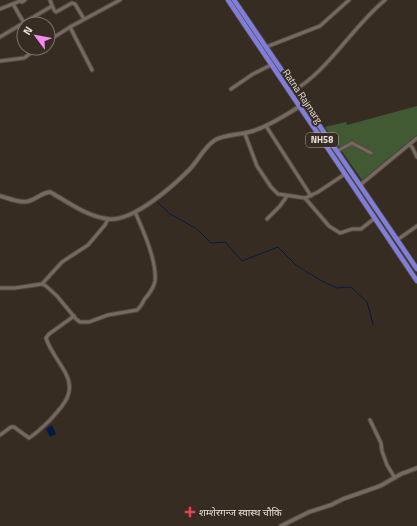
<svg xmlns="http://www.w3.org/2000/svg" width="417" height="526" viewBox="0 0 417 526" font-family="'Titillium Web','Noto Sans Devanagari',sans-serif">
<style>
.green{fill:#415a33}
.water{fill:#021a46}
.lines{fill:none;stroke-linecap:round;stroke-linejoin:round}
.stream{stroke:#021a46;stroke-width:1}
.minor-casing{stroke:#534941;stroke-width:5}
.tertiary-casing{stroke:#534941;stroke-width:5.5}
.trunk-casing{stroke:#534941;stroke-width:6}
.minor{stroke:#76695e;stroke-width:3}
.tertiary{stroke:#76695e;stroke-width:3.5}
.trunk{stroke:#807edb;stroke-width:4.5}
.health-dot{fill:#e0444e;stroke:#372c22;stroke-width:1.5}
.labels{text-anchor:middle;stroke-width:4;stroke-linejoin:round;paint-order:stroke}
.shield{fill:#372c22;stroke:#b3aaa3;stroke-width:1}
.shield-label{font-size:9px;font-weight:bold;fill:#e8e0da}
.street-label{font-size:10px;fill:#e8e0da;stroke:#372c22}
.poi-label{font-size:10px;fill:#e8e0da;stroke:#372c22;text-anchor:start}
</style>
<rect width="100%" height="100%" fill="#372c22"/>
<path class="green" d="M 417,106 L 417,135 L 362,180 L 325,127 L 346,122 L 347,125 Z"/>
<path class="water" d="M 52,425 L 56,434 L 50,437 L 46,429 Z"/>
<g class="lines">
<path class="stream" d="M 157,202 L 170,214 L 197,229 L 211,243 L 225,242 L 242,261 L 278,247 L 296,265 L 320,280 L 337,288 L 351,287 L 367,302 L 373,324"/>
<g class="minor-casing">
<g id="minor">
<path d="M 50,0 L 54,10 L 56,12 L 72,3 L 75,4 L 84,19"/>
<path d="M 13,4 L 24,23"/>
<path d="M 0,9 L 20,1 L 22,2 L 25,0"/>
<path d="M 70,27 L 92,70"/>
<path d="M 0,37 L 52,6"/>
<path d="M 48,41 L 70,27 L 120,0"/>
<path d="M 266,47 L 320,26 L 349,0"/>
<path d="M 0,61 L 24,58 L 38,48"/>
<path d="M 231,89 L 253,74 L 271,65"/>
<path d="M 290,93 C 329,71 351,28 385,0"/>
<path d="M 266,126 L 311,196"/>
<path d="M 245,134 L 257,166 L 271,187 L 278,194 L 305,198 L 329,226 L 340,233 L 352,229 L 361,229 L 375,218"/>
<path d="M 409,145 L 412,147 L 417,157"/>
<path d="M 337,151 L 352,143 L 371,153"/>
<path d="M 360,185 L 417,138"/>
<path d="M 305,198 L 318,192 L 345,174"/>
<path d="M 267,219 L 280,206 L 287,196"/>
<path d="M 397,240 L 417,226"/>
<path d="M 42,284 L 46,286 L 57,296 L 76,319 L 80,322 L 89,322 L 108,315 L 137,310 C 141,307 142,304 144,300 C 149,294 154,288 155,281 C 157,261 143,230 135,212"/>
<path d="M 0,288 L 15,288 L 42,284 L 62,262 L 88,245 L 105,225 L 108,219"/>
<path d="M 370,420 L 381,443 L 382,451 L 387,465 L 395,478"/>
<path d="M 0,435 L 11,427 L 14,427 L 29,438 C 37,433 44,426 50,420 C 63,406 76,393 66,374 C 60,362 50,351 46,338 L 49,334 L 74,316"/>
</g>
</g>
<g class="tertiary-casing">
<g id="tertiary">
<path d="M 0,196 C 8,198 21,204 29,201 C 37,199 41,193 50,192 C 68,202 86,216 108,219 C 133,222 173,186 189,170 C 198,161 204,147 215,140 C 225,134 242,135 253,131 C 272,125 288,113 304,104"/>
<path d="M 281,526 L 309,512 L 331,505 L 343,499 L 380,486 L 401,474 L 417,468"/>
</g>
</g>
<g class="trunk-casing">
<g id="trunk">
<path d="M 228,0 L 417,281"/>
<path d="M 234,0 L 417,269"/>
</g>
</g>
<use href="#minor" class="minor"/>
<use href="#tertiary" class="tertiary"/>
<use href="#trunk" class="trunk"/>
</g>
<path class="health-dot" d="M188 506h4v4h4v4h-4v4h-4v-4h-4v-4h4z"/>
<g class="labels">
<rect class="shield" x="306" y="133" width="32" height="14" rx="3"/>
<g class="shield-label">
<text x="322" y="143">NH58</text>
</g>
<g class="street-label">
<text transform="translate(303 96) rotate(56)" y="4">Ratna Rajmarg</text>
</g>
<g class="poi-label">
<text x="199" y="516">शम्शेरगन्ज स्वास्थ चौकि</text>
</g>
</g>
<g transform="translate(36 36) rotate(302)"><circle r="19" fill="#372c22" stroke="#7e746c"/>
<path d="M0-3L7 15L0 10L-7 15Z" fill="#f489f0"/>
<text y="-6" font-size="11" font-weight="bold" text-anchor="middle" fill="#e8e0da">N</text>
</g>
</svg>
